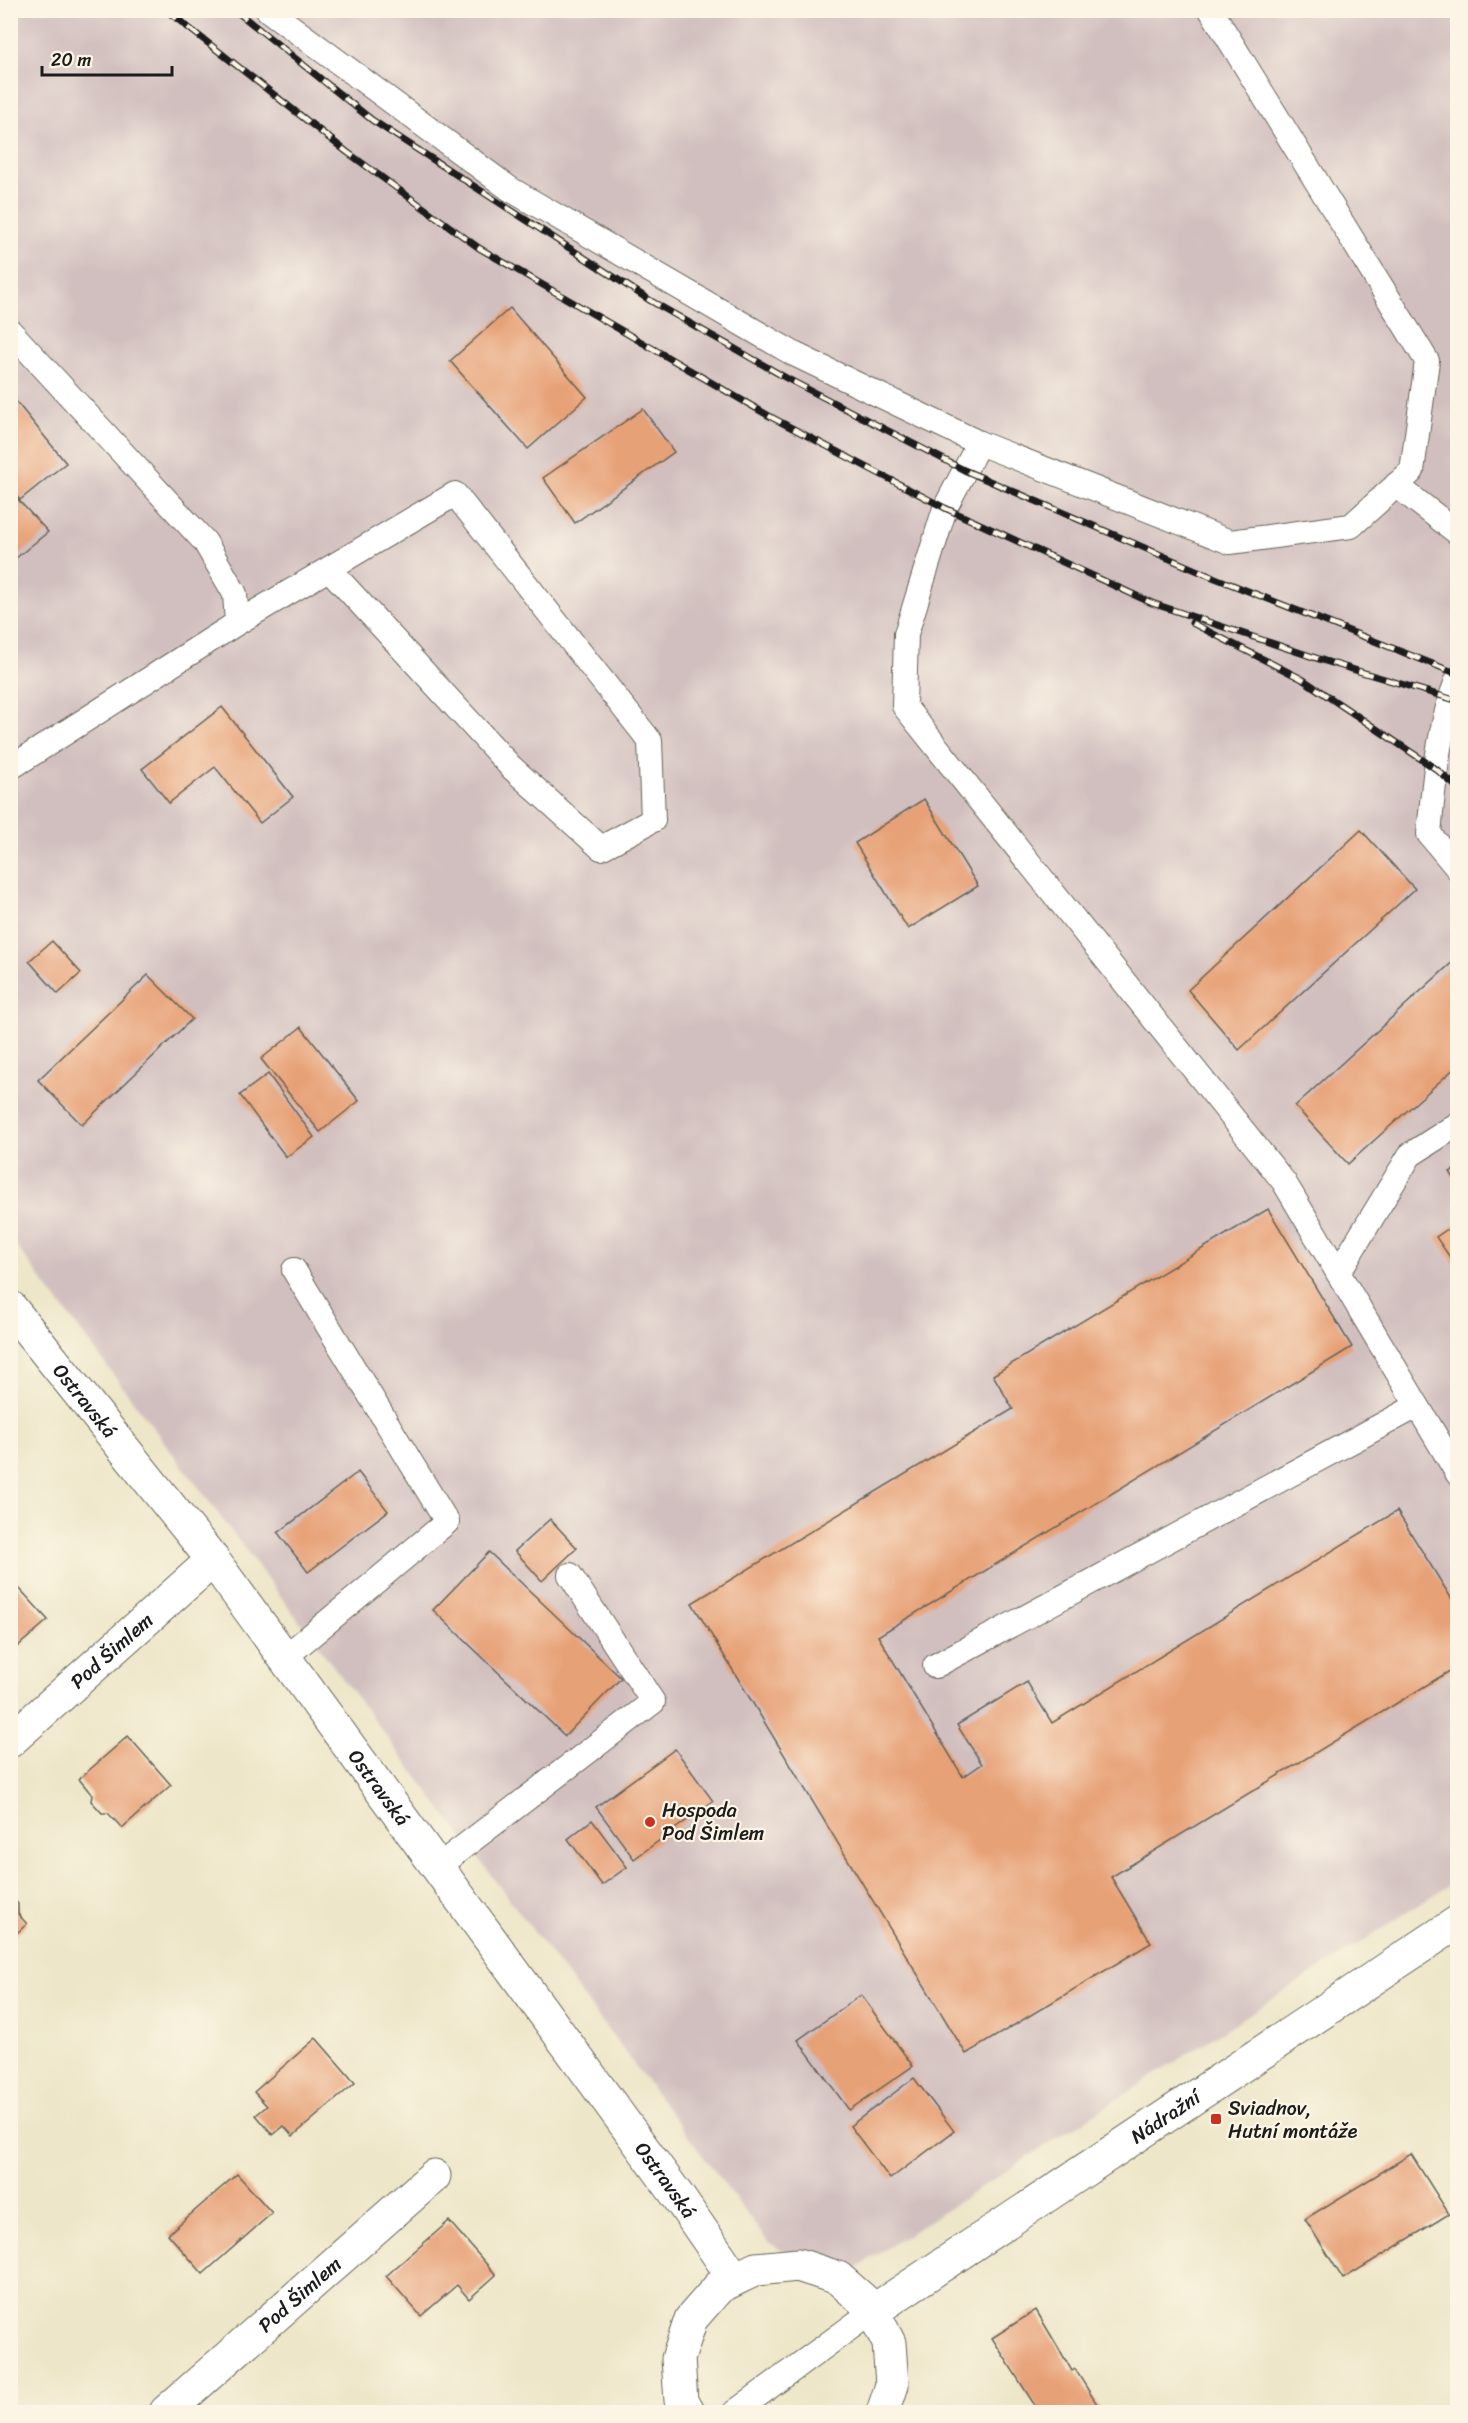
<svg xmlns="http://www.w3.org/2000/svg" width="1468" height="2423" viewBox="0 0 1468 2423" font-family="Sriracha,sans-serif">
<style>
.industrial{fill:#d1bfbf}
.building{fill:#e7a177}
.lines{fill:none;stroke-linecap:round;stroke-linejoin:round}
.service-casing{stroke:#656358;stroke-width:26}
.minor-casing{stroke:#656358;stroke-width:35}
.tertiary-casing{stroke:#656358;stroke-width:35}
.service{stroke:#fff;stroke-width:24}
.minor{stroke:#fff;stroke-width:33}
.tertiary{stroke:#fff;stroke-width:33}
.rail-casing{stroke:#1c1c1c;stroke-width:7}
.rail{stroke:#fcf5e5;stroke-width:4.5;stroke-dasharray:14;stroke-linecap:butt}
.poi-dot{fill:#c8321e;stroke:#fcf5e5;stroke-width:2}
.labels{text-anchor:middle;stroke-width:4.5;stroke-linejoin:round;paint-order:stroke}
.street-label{font-size:20px;fill:#1c1c1c;stroke:#fcf5e5}
.poi-label{font-size:20px;fill:#1c1c1c;stroke:#fcf5e5;text-anchor:start}
</style>
<rect width="100%" height="100%" fill="#fcf5e5"/>
<filter id="ink" filterUnits="userSpaceOnUse"><feTurbulence type="fractalNoise" baseFrequency=".0167" numOctaves="2"/><feDisplacementMap in="SourceGraphic" scale="12" xChannelSelector="R" yChannelSelector="G"/><feConvolveMatrix kernelMatrix="1 2 1 2 8 2 1 2 1" color-interpolation-filters="sRGB"/></filter>
<filter id="wash" filterUnits="userSpaceOnUse"><feTurbulence type="fractalNoise" baseFrequency=".008" numOctaves="4" result="noise"/><feDisplacementMap in="SourceGraphic" scale="24" xChannelSelector="R" yChannelSelector="G"/><feGaussianBlur stdDeviation="1.35" result="paint"/><feColorMatrix in="noise" values="0 0 0 0 0 0 0 0 0 0 0 0 0 0 0 0 0 1.4 0 .05"/><feComposite in="paint" operator="in"/></filter>
<g filter="url(#wash)">
<rect width="100%" height="100%" fill="#ede6c8"/>
<path class="industrial" d="M 11,11 L 1457,11 L 1457,1880 L 836,2281 L 768,2242 L 11,1239 Z"/>
<g id="blocks">
<g class="building">
<path d="M 510,308 L 587,397 L 528,449 L 450,361 Z"/>
<path d="M 10,394 L 66,463 L 20,500 L 10,489 Z"/>
<path d="M 643,409 L 674,452 L 575,523 L 543,478 Z"/>
<path d="M 10,491 L 48,532 L 10,563 Z"/>
<path d="M 222,707 L 293,797 L 260,823 L 215,767 L 169,803 L 142,769 Z"/>
<path d="M 924,799 L 978,886 L 908,929 L 855,843 Z"/>
<path d="M 1361,830 L 1415,889 L 1239,1050 L 1188,990 Z"/>
<path d="M 52,941 L 81,973 L 58,994 L 29,961 Z"/>
<path d="M 1458,957 L 1458,1065 L 1348,1164 L 1295,1106 Z"/>
<path d="M 148,975 L 192,1019 L 82,1125 L 38,1080 Z"/>
<path d="M 301,1027 L 359,1101 L 320,1132 L 261,1059 Z"/>
<path d="M 268,1074 L 314,1137 L 286,1157 L 240,1095 Z"/>
<path d="M 1458,1167 L 1458,1184 L 1450,1172 Z"/>
<path d="M 1268,1209 L 1352,1347 L 878,1636 L 963,1777 L 982,1764 L 957,1725 L 1027,1682 L 1052,1723 L 1397,1511 L 1458,1609 L 1458,1666 L 1111,1877 L 1151,1943 L 966,2054 L 692,1603 L 1013,1409 L 993,1375 Z"/>
<path d="M 1458,1222 L 1458,1269 L 1436,1237 Z"/>
<path d="M 358,1472 L 388,1511 L 308,1572 L 278,1533 Z"/>
<path d="M 550,1519 L 577,1548 L 542,1581 L 515,1551 Z"/>
<path d="M 489,1552 L 621,1678 L 565,1736 L 433,1610 Z"/>
<path d="M 10,1578 L 48,1620 L 10,1653 Z"/>
<path d="M 128,1736 L 171,1785 L 122,1828 L 108,1813 L 102,1813 L 91,1801 L 92,1795 L 79,1779 Z"/>
<path d="M 675,1749 L 713,1801 L 634,1859 L 596,1807 Z"/>
<path d="M 592,1820 L 627,1867 L 602,1885 L 568,1839 Z"/>
<path d="M 10,1895 L 18,1904 L 18,1914 L 27,1924 L 10,1939 Z"/>
<path d="M 861,1995 L 913,2066 L 849,2110 L 798,2040 Z"/>
<path d="M 316,2038 L 355,2083 L 293,2136 L 284,2126 L 273,2135 L 256,2115 L 267,2106 L 254,2092 Z"/>
<path d="M 914,2078 L 954,2131 L 890,2179 L 850,2126 Z"/>
<path d="M 1411,2154 L 1449,2214 L 1343,2279 L 1305,2219 Z"/>
<path d="M 237,2174 L 272,2213 L 203,2274 L 168,2234 Z"/>
<path d="M 449,2221 L 496,2275 L 469,2299 L 457,2285 L 421,2316 L 386,2276 Z"/>
<path d="M 1036,2310 L 1072,2371 L 1075,2369 L 1102,2412 L 1039,2412 L 992,2338 Z"/>
</g>
</g>
</g>
<g filter="url(#ink)">
<use href="#blocks" fill-opacity="0" stroke="#656358" stroke-width="1.5"/>
<g class="lines">
<g class="service-casing">
<g id="service">
<path d="M 268,10 L 510,189 L 794,354 L 979,443 L 1230,542 L 1351,526 L 1412,471 L 1427,361 L 1211,10"/>
<path d="M 10,331 L 205,542 L 235,594 L 237,623 L 10,768"/>
<path d="M 979,443 L 945,508 L 906,634 L 904,706 L 1284,1182 L 1458,1474"/>
<path d="M 1396,485 L 1458,533"/>
<path d="M 237,623 L 455,494 L 650,741 L 653,820 L 601,848 L 511,767 L 329,569"/>
<path d="M 1458,678 C 1438,727 1434,782 1429,834 L 1458,869"/>
<path d="M 1338,1273 L 1410,1155 L 1458,1124"/>
<path d="M 284,1658 L 447,1522 L 294,1270"/>
<path d="M 935,1666 L 1417,1406"/>
<path d="M 437,1867 L 653,1702 L 570,1575"/>
<path d="M 735,2412 L 873,2311"/>
</g>
</g>
<g class="minor-casing">
<g id="minor">
<path id="s1" d="M 10,1741 L 213,1560"/>
<path id="s2" d="M 873,2311 L 1458,1922"/>
<path id="s3" d="M 166,2412 L 434,2176"/>
</g>
</g>
<g class="tertiary-casing">
<g id="tertiary">
<path id="s4" d="M 10,1307 L 213,1560 L 677,2195 L 735,2279"/>
<path d="M 687,2412 L 681,2401 L 678,2359 L 691,2319 L 719,2287 L 735,2279 L 756,2269 L 798,2265 L 838,2278 L 870,2306 L 889,2343 L 892,2385 L 883,2412"/>
</g>
</g>
<use href="#service" class="service"/>
<use href="#minor" class="minor"/>
<use href="#tertiary" class="tertiary"/>
<g class="rail-casing">
<g id="rail">
<path d="M 166,10 L 347,152 L 479,248 L 771,417 L 945,508 L 1152,603 L 1325,661 L 1458,701"/>
<path d="M 235,10 L 372,120 L 651,301 L 788,379 L 964,470 L 1205,574 L 1458,674"/>
<path d="M 1192,623 L 1302,679 L 1436,769 L 1458,788"/>
</g>
</g>
<use href="#rail" class="rail"/>
</g>
</g>
<g class="poi-dot">
<circle cx="650" cy="1822" r="6"/>
<rect x="1210" y="2113" width="12" height="12" rx="3"/>
</g>
<g class="labels">
<g class="street-label">
<text dy="7" stroke="none"><textPath href="#s4" startOffset="120">Ostravská</textPath></text>
<text dy="7" stroke="none"><textPath href="#s1" startOffset="136">Pod Šimlem</textPath></text>
<text dy="7" stroke="none"><textPath href="#s4" startOffset="606">Ostravská</textPath></text>
<text dy="7" stroke="none"><textPath href="#s2" startOffset="351">Nádražní</textPath></text>
<text dy="7" stroke="none"><textPath href="#s4" startOffset="1092">Ostravská</textPath></text>
<text dy="7" stroke="none"><textPath href="#s3" startOffset="178">Pod Šimlem</textPath></text>
</g>
<g class="poi-label">
<text x="662" y="1817">Hospoda<tspan x="662" dy="23">Pod Šimlem</tspan></text>
<text x="1228" y="2115">Sviadnov,<tspan x="1228" dy="23">Hutní montáže</tspan></text>
</g>
</g>
<rect width="1468" height="2423" fill="none" stroke="#fcf5e5" stroke-width="36"/>
<path d="M42 66v9h130v-9" fill="none" stroke="#1c1c1c" stroke-width="3"/>
<text x="51" y="66" font-size="18" fill="#1c1c1c" stroke="#fcf5e5" stroke-width="4.5" paint-order="stroke">20 m</text>
</svg>
